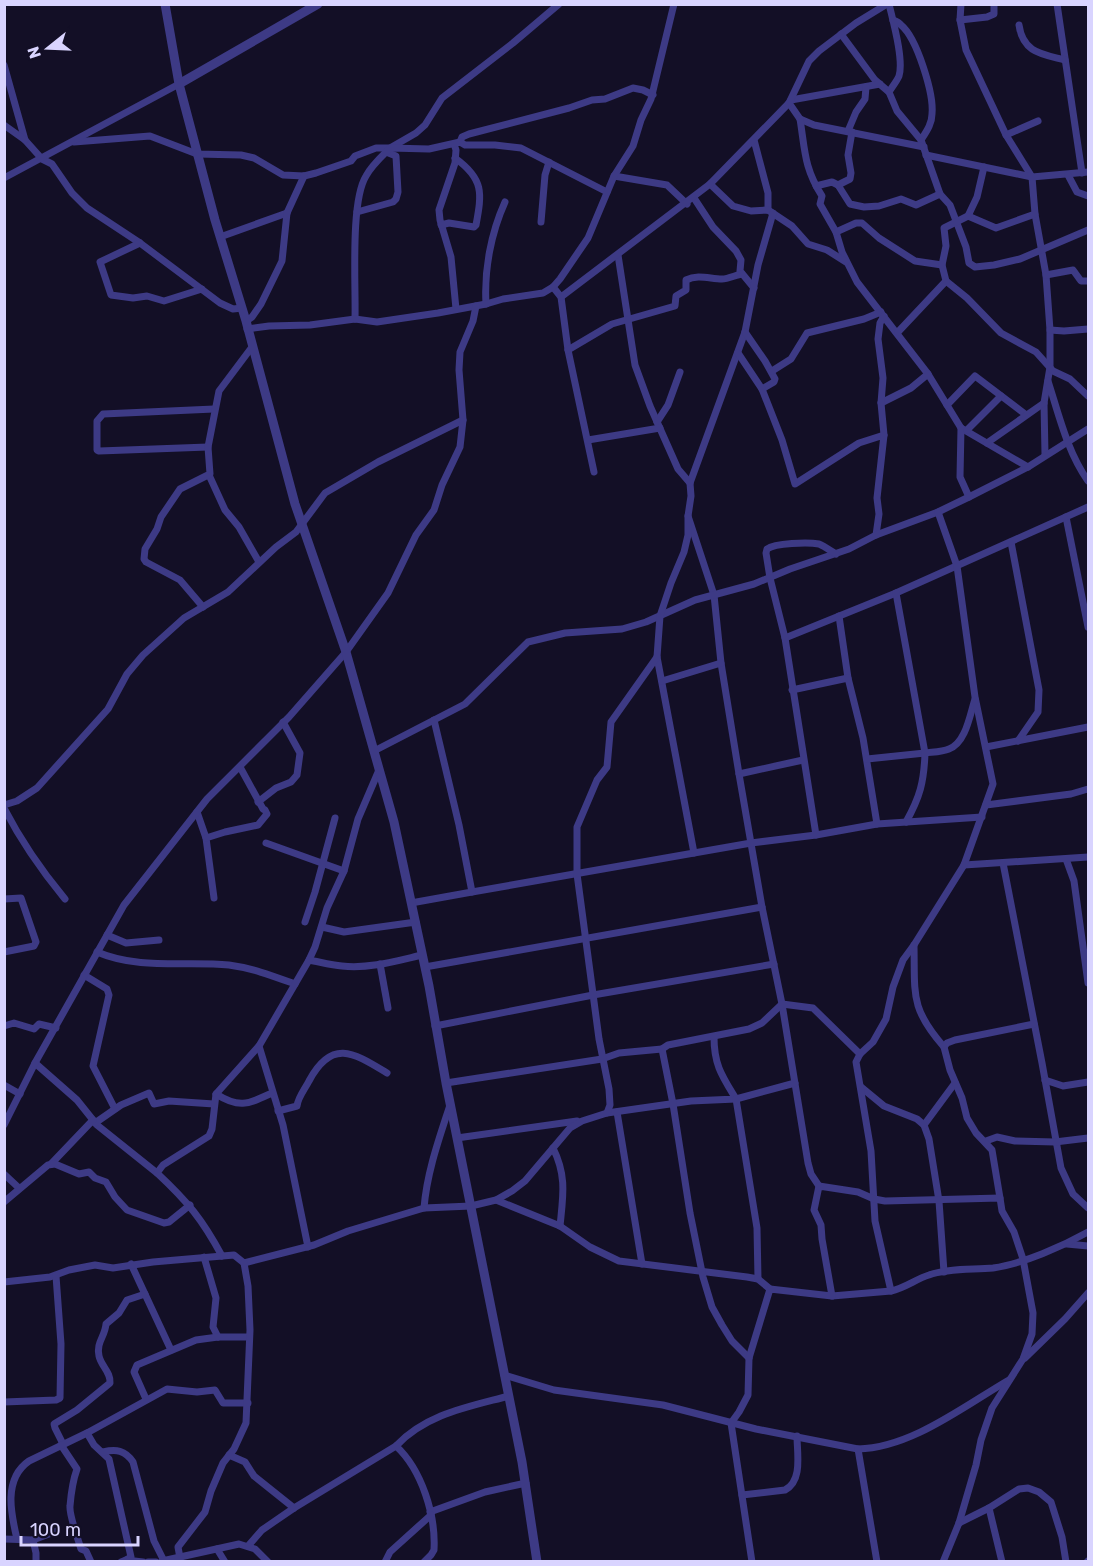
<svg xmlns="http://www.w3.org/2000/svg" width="1093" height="1566" viewBox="0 0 1093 1566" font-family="Rubik,sans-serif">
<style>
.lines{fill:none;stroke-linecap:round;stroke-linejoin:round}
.minor{stroke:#3d3a85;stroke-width:7}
.tertiary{stroke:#3d3a85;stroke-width:9}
</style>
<rect width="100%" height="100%" fill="#130f26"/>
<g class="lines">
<g class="minor">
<path d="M 961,4 L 960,20 L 966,50 L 1006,135 L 1032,177 L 1035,214 L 1046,275 L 1050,330 L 1050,367 L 1044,403 L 1045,455"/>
<path d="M 1057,4 L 1082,173"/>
<path d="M 893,20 C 896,21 899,22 901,25 C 917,38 934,94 932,114 C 932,124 926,132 921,140"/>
<path d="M 960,20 L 987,17 L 994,14 L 994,4"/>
<path d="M 1019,25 C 1023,53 1042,54 1065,60"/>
<path d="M 841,34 L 875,80 L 889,92 L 897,111 L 921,140 L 940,194 L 950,205 L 966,247 L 969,263 L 975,267 L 994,265 L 1020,259 L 1088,230"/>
<path d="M 4,65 L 25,140 L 42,159 L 52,164 L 72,193 L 87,208 L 140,243 L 220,303 L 233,309 L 242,308"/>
<path d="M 889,92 C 892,87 897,81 899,76 C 904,60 893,21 889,4"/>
<path d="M 791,100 L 880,84"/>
<path d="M 789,103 L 800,119 L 814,125 L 924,147"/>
<path d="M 800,119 C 805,150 804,168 822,196 L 820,204 L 836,232 L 842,252 L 857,282 L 928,374 L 961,428 L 1028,467"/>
<path d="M 4,125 L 25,140"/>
<path d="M 848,131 L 856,112 L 865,99 L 866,87"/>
<path d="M 1006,135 L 1038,121"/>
<path d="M 754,140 L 768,193 L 768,210"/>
<path d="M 74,142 L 150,136 L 197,154 L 241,155 L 254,158 L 283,175 L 304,176 L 316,173 L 351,161 L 355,156 L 376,148 L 390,148 L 416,133 L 425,125 L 442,98 L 513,43 L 559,4"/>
<path d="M 460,142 L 462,137 L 469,134 L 569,108 L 592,100 L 605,99 L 633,88 L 643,90 L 653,95"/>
<path d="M 454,144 L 456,150 L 455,163 L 439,210 L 440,220 L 451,257 L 456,309"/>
<path d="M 926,155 L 1032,177 L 1088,172"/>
<path d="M 1068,175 L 1077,192 L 1088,196"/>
<path d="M 614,176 L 667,185 L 687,204"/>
<path d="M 4,178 L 179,84"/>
<path d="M 710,184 L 733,206 L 751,211 L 768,210 L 792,226 L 808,244 L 827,250 L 846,262"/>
<path d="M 838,185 L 850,204 L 864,207 L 879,206 L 901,199 L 916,205 L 940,194"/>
<path d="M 816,186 L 832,182 L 838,185 L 850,179 L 851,173 L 848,155 L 852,132"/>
<path d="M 694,198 L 713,227 L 736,251 L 741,260 L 740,271 L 754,288"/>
<path d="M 357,212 L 393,202 L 396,199 L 398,192 L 396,156 L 386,152"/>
<path d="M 773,213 L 758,265 L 745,332 L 690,483 L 691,496 L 688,516 L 714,595 L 721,663 L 739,774 L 762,907 L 782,1004 L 808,1163 L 811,1174 L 819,1186"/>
<path d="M 968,216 L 996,228 L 1035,214"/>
<path d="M 541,222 L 545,175 L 549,162"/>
<path d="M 441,225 L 449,223 L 474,227 L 476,225 C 482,193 484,179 455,158"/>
<path d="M 836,232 L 856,223 L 862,223 L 879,238 L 915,261 L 942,265"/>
<path d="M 220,237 L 287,213"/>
<path d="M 140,243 L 100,262 L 111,295 L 133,298 L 147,296 L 164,301 L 202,289"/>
<path d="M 618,255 L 635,365 L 650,406 L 678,469 L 690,483"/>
<path d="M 1046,275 L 1073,270 L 1081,281 L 1088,281"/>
<path d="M 946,281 L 967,298 L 1001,333 L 1036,352 L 1053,371 L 1070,379 L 1088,396"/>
<path d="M 553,287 L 561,297 L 568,350 L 594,472"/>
<path d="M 561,297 L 710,184 L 789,103 L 809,61 L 819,51 L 856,23 L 887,4"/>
<path d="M 486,304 C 484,270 491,233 505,202"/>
<path d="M 355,319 C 356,286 350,202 366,176 C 371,166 382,156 390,148 L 429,149 L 460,142 L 465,145 L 495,145 L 521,148 L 607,192"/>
<path d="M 246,321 L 252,317 L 261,304 L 282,261 L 287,213 L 304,176"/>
<path d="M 247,329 L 269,326 L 310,325 L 355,319 L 377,322 L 438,313 L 486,304 L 503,299 L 543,293 L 553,287 L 560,279 L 588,238 L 614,176 L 633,146 L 641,120 L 651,99 L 674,4"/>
<path d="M 1050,330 L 1064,331 L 1088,329"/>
<path d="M 745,332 L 765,361 L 775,379 L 774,382 L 762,389"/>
<path d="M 898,332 L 946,281 L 942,265 L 946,246 L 944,228 L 968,216 L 977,197 L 984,167"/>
<path d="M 568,350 L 612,324 L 675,306 L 676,296 L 686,290 L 686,280 C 698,274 710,279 722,279 C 728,279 736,275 742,274"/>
<path d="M 738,353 L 762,389 L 782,440 L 795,484 L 859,443 L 884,435"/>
<path d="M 772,371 L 791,359 L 807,333 L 864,319 L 881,312"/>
<path d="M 1048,381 C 1059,415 1067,451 1088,481"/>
<path d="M 881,403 L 911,388 L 928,374"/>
<path d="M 947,405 L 975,376 L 1025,414"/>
<path d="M 657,422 L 668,405 L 680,372"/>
<path d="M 961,428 L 960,477 L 969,497"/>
<path d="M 967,430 L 1001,396"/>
<path d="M 588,440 L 660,428"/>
<path d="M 987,443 L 1044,403"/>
<path d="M 208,447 L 99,451 L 97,450 L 97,421 L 103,414 L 214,409"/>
<path d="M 209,475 L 225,510 L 239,527 L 259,562"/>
<path d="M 1066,517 L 1088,627"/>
<path d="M 876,535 L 879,514 L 877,498 L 884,435 L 881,403 L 883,378 L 878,339 L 880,323 L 884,316"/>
<path d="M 1011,542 L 1039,690 L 1038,712 L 1018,741"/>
<path d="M 203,607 L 180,580 L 146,562 L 144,559 L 145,549 L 157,529 L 161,517 L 180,489 L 210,474 L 208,447 L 219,391 L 252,347"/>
<path d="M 839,616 L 848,678"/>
<path d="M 785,638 L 896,593 L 1088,507"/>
<path d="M 657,657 L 694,853"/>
<path d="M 662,681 L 721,663"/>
<path d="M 792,690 L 848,678 L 863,738 L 877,824"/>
<path d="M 986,747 L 1088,727"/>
<path d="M 374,751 L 465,704 L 528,642 L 565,633 L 622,629 L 646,622 L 695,600 L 754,584 L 790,569 L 849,549 L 876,535 L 938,512 L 969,497 L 1028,467 L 1088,429"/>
<path d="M 867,759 L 925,753 L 896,593"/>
<path d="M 739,774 L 803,760"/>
<path d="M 258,802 L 276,788 L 291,782 L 297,775 L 300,753 L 283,722"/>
<path d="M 4,805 L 17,801 L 37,788 L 108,709 L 127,674 L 143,655 L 184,618 L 228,592 L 276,547 L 296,532 L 325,493 L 378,462 L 463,420"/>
<path d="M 986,805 L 1071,794 L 1088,789"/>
<path d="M 4,808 C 21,841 41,870 65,899"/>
<path d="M 197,812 L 206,838 L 214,898"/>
<path d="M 906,822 C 920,797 924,782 925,753 C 932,752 942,752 949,749 C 966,743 970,714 975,699"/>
<path d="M 816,835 L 785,638 L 770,578 L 766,553 L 767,549 C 775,543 808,542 819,544 C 824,546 831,551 836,554"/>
<path d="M 206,838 L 225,832 L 258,825 L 267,814 L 265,810 L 263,809 L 240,767"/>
<path d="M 266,843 L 344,871"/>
<path d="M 1066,859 L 1074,881 L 1088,983"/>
<path d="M 1003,863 L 1042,1063 L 1061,1168 L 1073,1194 L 1088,1208"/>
<path d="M 964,865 L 1088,857"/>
<path d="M 472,892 L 751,843 L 816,835 L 877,824 L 982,817"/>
<path d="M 4,899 L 21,898 L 36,942 L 34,946 L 4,952"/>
<path d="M 411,903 L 472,892 L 459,825 L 434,720"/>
<path d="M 305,922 L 315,892 L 335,818"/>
<path d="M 322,927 L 344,932 L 416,922"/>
<path d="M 107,935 L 126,943 L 159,940"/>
<path d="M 914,945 C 915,995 910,1008 944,1047"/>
<path d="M 97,952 C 139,970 185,961 229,965 C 252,968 273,976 295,984"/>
<path d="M 309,960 C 320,962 331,965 342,966 C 369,969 396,961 422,955"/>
<path d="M 380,964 L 388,1008"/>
<path d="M 425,967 L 762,907"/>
<path d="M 84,975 L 107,989 L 109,995 L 93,1066 L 115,1109"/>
<path d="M 4,1026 L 14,1023 L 34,1029 L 39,1024 L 56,1028"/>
<path d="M 435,1026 L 593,995 L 774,964"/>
<path d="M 259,1046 L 283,1125 L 308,1247"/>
<path d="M 35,1063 L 77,1100 L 97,1125 L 157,1173"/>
<path d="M 1045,1080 L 1063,1086 L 1088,1082"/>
<path d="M 446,1083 L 602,1059 L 619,1053 L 662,1049"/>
<path d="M 4,1085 L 20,1094"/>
<path d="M 861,1087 L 884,1106 L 917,1119 L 924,1125 L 929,1139 L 939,1201 L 944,1272"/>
<path d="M 216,1094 C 240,1109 248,1104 272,1093"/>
<path d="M 278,1111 L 297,1106 C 298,1097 305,1089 309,1081 C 332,1038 354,1053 387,1073"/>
<path d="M 617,1112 L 642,1264"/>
<path d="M 607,1113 L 691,1101 L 736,1099 C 722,1076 714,1065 714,1037"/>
<path d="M 95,1123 L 121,1105 L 149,1093 L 154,1104 L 169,1101 L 214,1104"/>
<path d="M 4,1125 L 35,1063 L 124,905 L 207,799 L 289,717 L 346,652 L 388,593 L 416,535 L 434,510 L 442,485 L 460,447 L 463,420 L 459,370 L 460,352 L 473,321 L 476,306"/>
<path d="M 924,1125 L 955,1083"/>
<path d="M 457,1138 L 577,1121"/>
<path d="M 986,1141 L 997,1137 L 1015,1141 L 1055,1142 L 1088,1138"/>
<path d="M 553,1148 C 567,1176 563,1196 560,1226"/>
<path d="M 51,1164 L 93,1120"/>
<path d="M 4,1174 L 19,1188"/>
<path d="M 1000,1198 L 992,1150 L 976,1133 L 967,1118 L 962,1098 L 950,1070 L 944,1047 L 947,1043 L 955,1040 L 1034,1024"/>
<path d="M 496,1200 L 560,1226 L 590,1247 L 619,1261 L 747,1277 L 758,1279 L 770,1289"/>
<path d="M 4,1202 L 48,1165 L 55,1164 L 79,1174 L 89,1172 L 95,1178 L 106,1182 L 115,1197 L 127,1210 L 164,1223 L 169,1222 L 190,1205"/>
<path d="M 424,1208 C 427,1172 439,1139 450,1105"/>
<path d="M 1067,1244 L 1088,1246"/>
<path d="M 222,1256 C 202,1219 188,1202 157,1173 L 163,1165 L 209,1136 L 212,1129 L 216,1094 L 259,1046 L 309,960 L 315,947 L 327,908 L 344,871 L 358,819 L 379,770"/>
<path d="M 204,1257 L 216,1298 L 213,1327 L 218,1337"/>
<path d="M 131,1264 L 171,1350"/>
<path d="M 758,1279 L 757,1228 L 736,1099 L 795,1083"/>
<path d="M 4,1282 L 50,1277 L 69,1270 L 95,1265 L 113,1268 L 153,1262 L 234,1255 L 244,1263 L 314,1245 L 348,1231 L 424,1208 L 471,1206 L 496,1200 L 512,1191 L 525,1181 L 570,1128 L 582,1121 L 607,1113 L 610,1105 L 609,1089 L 599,1039 L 577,874 L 577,827 L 597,780 L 607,767 L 611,722 L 657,657 L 660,616 L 671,583 L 684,552 L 688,535 L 688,516"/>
<path d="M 891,1291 L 875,1221 L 871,1151 L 856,1062 L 860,1054 L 873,1042 L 886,1019 L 893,987 L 903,960 L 914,945 L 964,865 L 993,784 L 975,697 L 957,566 L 938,512"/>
<path d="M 832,1296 L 891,1291 C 905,1288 916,1279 929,1275 C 949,1268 973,1270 993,1268 C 1023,1264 1063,1246 1088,1232"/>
<path d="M 749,1358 L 732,1341 L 722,1325 L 712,1307 L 703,1277 L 690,1213 L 673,1104 L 662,1049 L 668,1045 L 749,1029 L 762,1023 L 782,1004 L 813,1008 L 860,1054"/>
<path d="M 1025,1358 L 1065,1319 L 1088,1293"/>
<path d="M 504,1375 L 554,1390 L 663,1405 L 756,1429 L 858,1449 C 911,1448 964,1406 1009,1380"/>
<path d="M 146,1399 L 134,1372 L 137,1365 L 196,1340 L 218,1337 L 249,1337"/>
<path d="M 4,1402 L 56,1400 L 60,1398 L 61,1344 L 56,1276"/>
<path d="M 87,1433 L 94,1445 L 109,1459 L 131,1557 L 126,1560"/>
<path d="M 63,1444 L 55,1428 L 54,1424 L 77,1410 L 110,1383 C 111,1372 101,1366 99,1356 C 96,1342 105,1337 106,1324 L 119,1313 L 127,1300 L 145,1294"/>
<path d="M 61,1445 L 77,1469 C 73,1480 71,1494 70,1506 C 69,1515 78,1539 81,1549 L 86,1551 L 91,1562"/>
<path d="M 396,1446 C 422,1470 436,1516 434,1550 L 431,1555 L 424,1562"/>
<path d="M 858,1449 L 877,1562"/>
<path d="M 103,1452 C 116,1449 125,1450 133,1462 L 154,1541 L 164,1561"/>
<path d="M 229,1455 L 245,1462 L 254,1476 L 294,1508"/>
<path d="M 742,1495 L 785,1490 C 803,1481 797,1453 797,1436"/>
<path d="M 989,1508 L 1002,1562"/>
<path d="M 430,1512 L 485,1492 L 526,1483"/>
<path d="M 959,1523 L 989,1508 L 1019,1489 L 1028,1488 L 1039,1492 L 1051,1502 L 1062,1537 L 1066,1562"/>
<path d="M 4,1539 L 33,1540 L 57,1531"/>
<path d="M 17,1539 C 11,1514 3,1479 29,1461 L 87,1433 L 167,1389 L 197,1392 L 215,1390 L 223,1403 L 248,1403"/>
<path d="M 33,1540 L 36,1553 L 36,1562"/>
<path d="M 248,1546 L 262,1530 L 294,1508 L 396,1446 C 426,1414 468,1407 509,1396"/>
<path d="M 217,1549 L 225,1562"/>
<path d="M 180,1558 L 178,1547 L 205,1512 L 211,1491 L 223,1463 L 234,1449 L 246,1423 L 250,1330 L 248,1286 L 244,1263"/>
<path d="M 162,1561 L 239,1544 L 255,1549 L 268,1562"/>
<path d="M 121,1562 L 126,1560 L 143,1562"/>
<path d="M 148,1562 L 156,1562"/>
<path d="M 385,1562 L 390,1552 L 431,1515"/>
<path d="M 752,1562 L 731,1423 L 739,1412 L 748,1395 L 749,1358 L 770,1289 L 832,1296 L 822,1239 L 821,1225 L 814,1210 L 819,1186 L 858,1192 L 874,1199 L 885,1201 L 1000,1198 L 1002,1211 L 1014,1232 L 1023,1259 L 1033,1313 L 1032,1334 L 1023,1359 L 992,1408 L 981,1440 L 976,1465 L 959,1523 L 943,1562"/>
<path d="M 1087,1562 L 1088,1561"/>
</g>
<g class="tertiary">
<path d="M 165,4 L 179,84 L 215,220 L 246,321 L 295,504 L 346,652 L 394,822 L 429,986 L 446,1083 L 522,1462 L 537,1562"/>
<path d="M 179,84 L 318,4"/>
</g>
</g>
<rect width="1093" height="1566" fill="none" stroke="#d9d4ff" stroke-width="12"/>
<g transform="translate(48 48) rotate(252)" stroke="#130f26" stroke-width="4.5" paint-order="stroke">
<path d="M0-4.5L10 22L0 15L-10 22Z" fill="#d9d4ff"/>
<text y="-9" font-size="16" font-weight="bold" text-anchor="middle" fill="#d9d4ff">N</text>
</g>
<path d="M21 1536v9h117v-9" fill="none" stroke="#d9d4ff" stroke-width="3"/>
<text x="30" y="1536" font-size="18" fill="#d9d4ff" stroke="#130f26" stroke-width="4.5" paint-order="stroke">100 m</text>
</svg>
